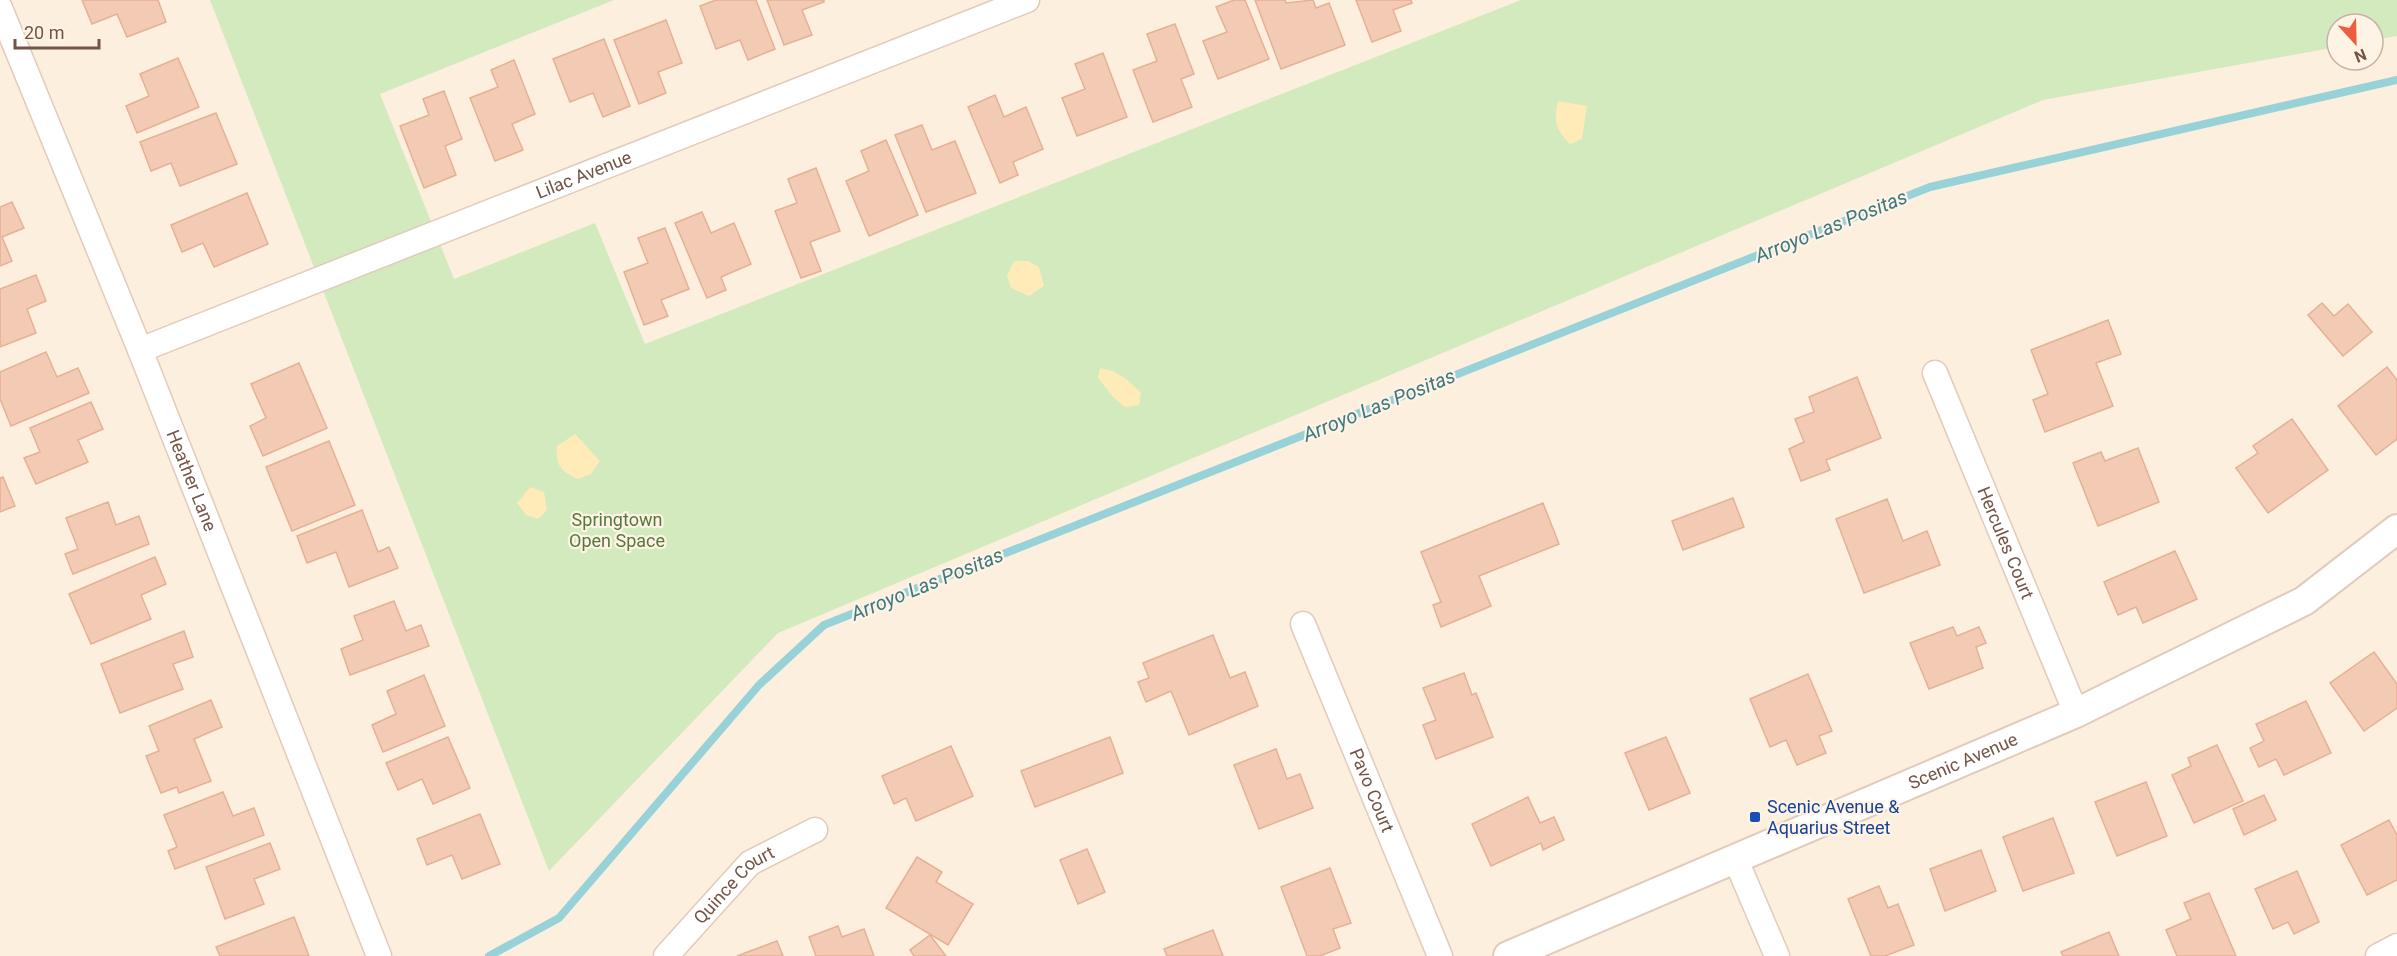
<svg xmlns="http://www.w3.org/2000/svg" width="2397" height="956" viewBox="0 0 2397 956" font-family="Roboto,sans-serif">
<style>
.green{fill:#d2eabd}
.sand{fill:#feebb7}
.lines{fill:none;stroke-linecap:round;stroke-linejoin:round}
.stream{stroke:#98d2d9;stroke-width:8}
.building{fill:#f3cbb5;stroke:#e6b095;stroke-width:1.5}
.minor-casing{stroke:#e1cbba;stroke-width:27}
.tertiary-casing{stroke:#e1cbba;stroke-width:32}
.minor{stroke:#fff;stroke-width:24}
.tertiary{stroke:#fff;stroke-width:28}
.transit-dot{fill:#1a4fb4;stroke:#fff3e5;stroke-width:2}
.labels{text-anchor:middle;stroke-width:4.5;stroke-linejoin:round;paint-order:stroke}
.street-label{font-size:18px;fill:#735446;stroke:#fff3e5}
.park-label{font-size:18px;fill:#537a3d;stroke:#fff3e5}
.transit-label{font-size:18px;fill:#164399;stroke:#fff3e5;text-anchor:start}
.water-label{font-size:20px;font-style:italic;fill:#3c7981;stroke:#fff3e5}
</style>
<rect width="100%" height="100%" fill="#fdefde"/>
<path class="green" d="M 210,0 L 614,0 L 380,94 L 454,279 L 595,223 L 645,344 L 1521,0 L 2397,0 L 2397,36 L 2373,40 L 2373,24 L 2337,24 L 2337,47 L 2043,100 L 778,633 L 549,871 Z"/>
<g class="sand">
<path d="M 1558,101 L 1587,106 L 1582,139 L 1570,144 C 1556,130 1553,121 1558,101 Z"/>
<path d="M 1014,261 L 1028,261 L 1039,267 L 1044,286 L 1029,296 L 1011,288 L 1007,276 Z"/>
<path d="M 1100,368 C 1119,371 1128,380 1141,393 L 1139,405 L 1125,407 L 1113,397 L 1098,378 Z"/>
<path d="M 575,434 L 600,461 L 591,474 L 578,479 C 561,472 555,465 557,446 Z"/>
<path d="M 530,487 L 544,492 L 547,510 L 538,519 L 526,515 L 517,503 Z"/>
</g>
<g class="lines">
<path class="stream" d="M 489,956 L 559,918 L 759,685 L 824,625 L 1930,187 L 2397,80"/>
</g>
<g class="building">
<path d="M 82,0 L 158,0 L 166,22 L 127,37 L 117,14 L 92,24 Z"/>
<path d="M 716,0 L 756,0 L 775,49 L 748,60 L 740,40 L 716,49 L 700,6 Z"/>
<path d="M 767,0 L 824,0 L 824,2 L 802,10 L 812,35 L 784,45 Z"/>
<path d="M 1234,0 L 1245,0 L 1269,59 L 1218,79 L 1203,41 L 1227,32 L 1216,7 Z"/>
<path d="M 1255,0 L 1285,0 L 1286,3 L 1313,0 L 1316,8 L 1329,3 L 1345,45 L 1281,69 Z"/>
<path d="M 1356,0 L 1411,0 L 1412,3 L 1393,10 L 1401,31 L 1372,42 Z"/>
<path d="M 666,20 L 682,63 L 658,72 L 666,93 L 639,104 L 614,40 Z"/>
<path d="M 1175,24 L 1194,74 L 1181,79 L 1192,107 L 1153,122 L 1133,70 L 1157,61 L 1147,34 Z"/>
<path d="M 604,39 L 630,106 L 603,117 L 593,93 L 570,102 L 553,59 Z"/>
<path d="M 1103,53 L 1127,117 L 1077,136 L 1062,98 L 1085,89 L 1075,64 Z"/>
<path d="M 178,58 L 199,107 L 137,133 L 126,106 L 149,96 L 140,74 Z"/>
<path d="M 514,60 L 535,114 L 512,124 L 523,150 L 495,161 L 470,98 L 498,87 L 491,70 Z"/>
<path d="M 444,91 L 462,139 L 445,146 L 456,175 L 424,188 L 400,126 L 429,115 L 423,99 Z"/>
<path d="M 995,95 L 1004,117 L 1026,107 L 1043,149 L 1013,162 L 1018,175 L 1000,183 L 968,107 Z"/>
<path d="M 216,113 L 237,164 L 180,186 L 171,163 L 151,171 L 140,142 Z"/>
<path d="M 922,125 L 932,150 L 955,141 L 976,193 L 926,212 L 895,135 Z"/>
<path d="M 886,140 L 918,215 L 869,236 L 846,181 L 869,171 L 861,151 Z"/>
<path d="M 816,168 L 840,231 L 810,242 L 821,271 L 801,278 L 775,211 L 797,203 L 788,179 Z"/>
<path d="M 247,193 L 268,244 L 214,267 L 203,243 L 182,252 L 171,225 Z"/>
<path d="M 12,202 L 24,228 L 2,237 L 12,261 L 0,266 L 0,207 Z"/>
<path d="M 702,212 L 711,233 L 734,223 L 751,264 L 721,277 L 726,290 L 707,298 L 675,223 Z"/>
<path d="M 665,228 L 689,289 L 661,300 L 668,316 L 644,325 L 624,272 L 648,263 L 638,238 Z"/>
<path d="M 36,275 L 46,301 L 27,309 L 36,333 L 0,347 L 0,289 Z"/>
<path d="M 2322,303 L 2334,316 L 2348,304 L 2372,332 L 2343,356 L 2308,315 Z"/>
<path d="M 2108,320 L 2121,354 L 2096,363 L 2113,406 L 2045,432 L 2033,400 L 2048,394 L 2031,350 Z"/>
<path d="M 46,352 L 57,377 L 78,368 L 89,393 L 11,426 L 0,399 L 0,372 Z"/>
<path d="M 299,363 L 327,428 L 263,456 L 250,426 L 266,418 L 251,384 Z"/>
<path d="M 2387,367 L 2397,380 L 2397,439 L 2376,455 L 2338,406 Z"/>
<path d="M 1857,377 L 1881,438 L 1826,460 L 1830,470 L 1801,481 L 1789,449 L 1804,442 L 1795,419 L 1814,412 L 1809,397 Z"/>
<path d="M 91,402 L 103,429 L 78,440 L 88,462 L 36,484 L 24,458 L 40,452 L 30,428 Z"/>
<path d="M 2292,419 L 2328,470 L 2268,513 L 2236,468 L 2258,453 L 2253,446 Z"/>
<path d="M 329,441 L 355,505 L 292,531 L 266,467 Z"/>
<path d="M 2138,448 L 2159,502 L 2098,526 L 2073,463 L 2101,452 L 2105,461 Z"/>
<path d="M 3,477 L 15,506 L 0,512 L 0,478 Z"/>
<path d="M 1733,498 L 1744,527 L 1683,550 L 1672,521 Z"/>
<path d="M 1887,499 L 1903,541 L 1927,531 L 1940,565 L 1864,593 L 1836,519 Z"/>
<path d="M 108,502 L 116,525 L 139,516 L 149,544 L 73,574 L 65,554 L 78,549 L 66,518 Z"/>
<path d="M 1543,503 L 1559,544 L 1479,576 L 1491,606 L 1441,627 L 1433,605 L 1441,602 L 1421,552 Z"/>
<path d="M 362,510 L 378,552 L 389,547 L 398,568 L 349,587 L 336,552 L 307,563 L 297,536 Z"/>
<path d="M 2175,551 L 2197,599 L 2143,623 L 2136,607 L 2118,615 L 2104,582 Z"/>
<path d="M 155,557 L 166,584 L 141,595 L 151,619 L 91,644 L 69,594 Z"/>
<path d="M 394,601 L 406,631 L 421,625 L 429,646 L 350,675 L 341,649 L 363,640 L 354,616 Z"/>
<path d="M 1953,627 L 1957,636 L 1979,627 L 1986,643 L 1976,647 L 1983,668 L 1929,689 L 1910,643 Z"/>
<path d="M 184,631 L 193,657 L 173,664 L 183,689 L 120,713 L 101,664 Z"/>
<path d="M 1213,635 L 1230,678 L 1245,672 L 1258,706 L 1189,735 L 1171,691 L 1146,702 L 1138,682 L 1149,678 L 1143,663 Z"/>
<path d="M 2374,652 L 2397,684 L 2397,708 L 2364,731 L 2330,683 Z"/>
<path d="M 1464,673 L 1472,695 L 1476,693 L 1493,737 L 1436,759 L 1423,725 L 1436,720 L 1423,688 Z"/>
<path d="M 1808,674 L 1832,731 L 1819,736 L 1826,753 L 1797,765 L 1786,740 L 1770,747 L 1750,699 Z"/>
<path d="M 424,675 L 445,726 L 383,752 L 372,725 L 396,714 L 387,691 Z"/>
<path d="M 211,700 L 222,727 L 194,739 L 211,781 L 179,793 L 177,787 L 161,793 L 146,756 L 159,751 L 149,726 Z"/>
<path d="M 2306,701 L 2331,753 L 2284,775 L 2276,759 L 2259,767 L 2250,748 L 2264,741 L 2256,724 Z"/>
<path d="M 448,737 L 470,788 L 433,804 L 422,779 L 398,790 L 386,763 Z"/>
<path d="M 1110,737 L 1123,773 L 1035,807 L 1021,771 Z"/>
<path d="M 1666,737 L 1690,793 L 1649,810 L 1625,753 Z"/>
<path d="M 2217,745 L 2243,801 L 2194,823 L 2172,775 L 2191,766 L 2188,758 Z"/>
<path d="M 951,746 L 973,796 L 916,821 L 906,798 L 894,804 L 882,776 Z"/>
<path d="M 1276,749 L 1287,779 L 1300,774 L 1313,808 L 1259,829 L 1234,765 Z"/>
<path d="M 2146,782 L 2167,836 L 2117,856 L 2095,802 Z"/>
<path d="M 223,792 L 233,816 L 254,808 L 264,835 L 175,869 L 168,851 L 177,847 L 164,815 Z"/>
<path d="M 2264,795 L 2276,820 L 2244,835 L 2233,809 Z"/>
<path d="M 1528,797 L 1540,823 L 1554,817 L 1564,840 L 1543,850 L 1541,843 L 1491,866 L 1472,824 Z"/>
<path d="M 480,814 L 500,864 L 462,879 L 452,855 L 427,865 L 417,839 Z"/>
<path d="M 2053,818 L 2074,873 L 2023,891 L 2003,837 Z"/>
<path d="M 2389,820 L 2397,835 L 2397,880 L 2367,895 L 2341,845 Z"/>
<path d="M 270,843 L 280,869 L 254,879 L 264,904 L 225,919 L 206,867 Z"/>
<path d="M 1087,849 L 1105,892 L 1078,904 L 1060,860 Z"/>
<path d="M 1981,850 L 1996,891 L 1945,911 L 1930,869 Z"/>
<path d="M 917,857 L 942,872 L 936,882 L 973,904 L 948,945 L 886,908 Z"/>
<path d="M 1330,868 L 1351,923 L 1333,929 L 1340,948 L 1320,956 L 1307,956 L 1281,887 Z"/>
<path d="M 2297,871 L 2319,922 L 2294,934 L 2288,922 L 2273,929 L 2255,889 Z"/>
<path d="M 1879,886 L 1888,908 L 1898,904 L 1914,945 L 1885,956 L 1871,956 L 1848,899 Z"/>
<path d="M 2209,893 L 2236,956 L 2177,956 L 2166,930 L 2191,919 L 2184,903 Z"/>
<path d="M 294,917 L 309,956 L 220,956 L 216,947 Z"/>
<path d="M 838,926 L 842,937 L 864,929 L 874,956 L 816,956 L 809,937 Z"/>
<path d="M 1213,930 L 1223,956 L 1167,956 L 1164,949 Z"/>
<path d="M 2109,932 L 2119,956 L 2063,956 L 2061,952 Z"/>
<path d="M 930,935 L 946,956 L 914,956 L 910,950 Z"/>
<path d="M 777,941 L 783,956 L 737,956 Z"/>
</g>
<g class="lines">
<g class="minor-casing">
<g id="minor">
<path id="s1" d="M 0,8 L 140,350 L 379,956"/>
<path id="s2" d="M 140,350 L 1027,0"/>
<path id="s3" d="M 1935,373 L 2076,713"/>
<path id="s4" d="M 1303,624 L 1440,956"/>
<path d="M 1735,858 L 1777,956"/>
<path id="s5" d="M 666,956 L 750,863 L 815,830"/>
<path d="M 2378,956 L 2397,946"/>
</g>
</g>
<g class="tertiary-casing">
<g id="tertiary">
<path id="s6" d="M 1508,956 L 2076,713 L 2304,601 L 2397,529"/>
</g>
</g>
<use href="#minor" class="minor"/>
<use href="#tertiary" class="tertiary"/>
</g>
<rect class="transit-dot" x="1749" y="811" width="12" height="12" rx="3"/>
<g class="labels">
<g class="street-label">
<text dy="6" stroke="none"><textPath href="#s2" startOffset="477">Lilac Avenue</textPath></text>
<text dy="6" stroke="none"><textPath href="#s1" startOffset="510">Heather Lane</textPath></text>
<text dy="6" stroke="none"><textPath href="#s3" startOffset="184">Hercules Court</textPath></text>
<text dy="6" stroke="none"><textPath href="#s6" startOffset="495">Scenic Avenue</textPath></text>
<text dy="6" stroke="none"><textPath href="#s4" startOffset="180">Pavo Court</textPath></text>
<text dy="6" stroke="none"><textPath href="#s5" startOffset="99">Quince Court</textPath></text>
</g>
<g class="park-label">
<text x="617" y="526">Springtown<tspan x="617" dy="21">Open Space</tspan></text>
</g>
<g class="transit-label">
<text x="1767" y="813">Scenic Avenue &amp;<tspan x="1767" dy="21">Aquarius Street</tspan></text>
</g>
<g class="water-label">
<text transform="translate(1831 226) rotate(-22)" y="7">Arroyo Las Positas</text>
<text transform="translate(1379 405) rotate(-22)" y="7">Arroyo Las Positas</text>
<text transform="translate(927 584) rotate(-22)" y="7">Arroyo Las Positas</text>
</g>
</g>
<g transform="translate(2355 42) rotate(158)"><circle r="28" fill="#fff3e5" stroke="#c7b3a5" stroke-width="1.5"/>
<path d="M0-4.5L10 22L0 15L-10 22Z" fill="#ed5c3e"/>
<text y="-9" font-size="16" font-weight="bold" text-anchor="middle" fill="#735446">N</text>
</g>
<path d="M15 39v9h84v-9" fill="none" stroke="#735446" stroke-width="3"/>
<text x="24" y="39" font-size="18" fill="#735446" stroke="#fff3e5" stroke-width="4.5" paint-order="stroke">20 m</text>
</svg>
